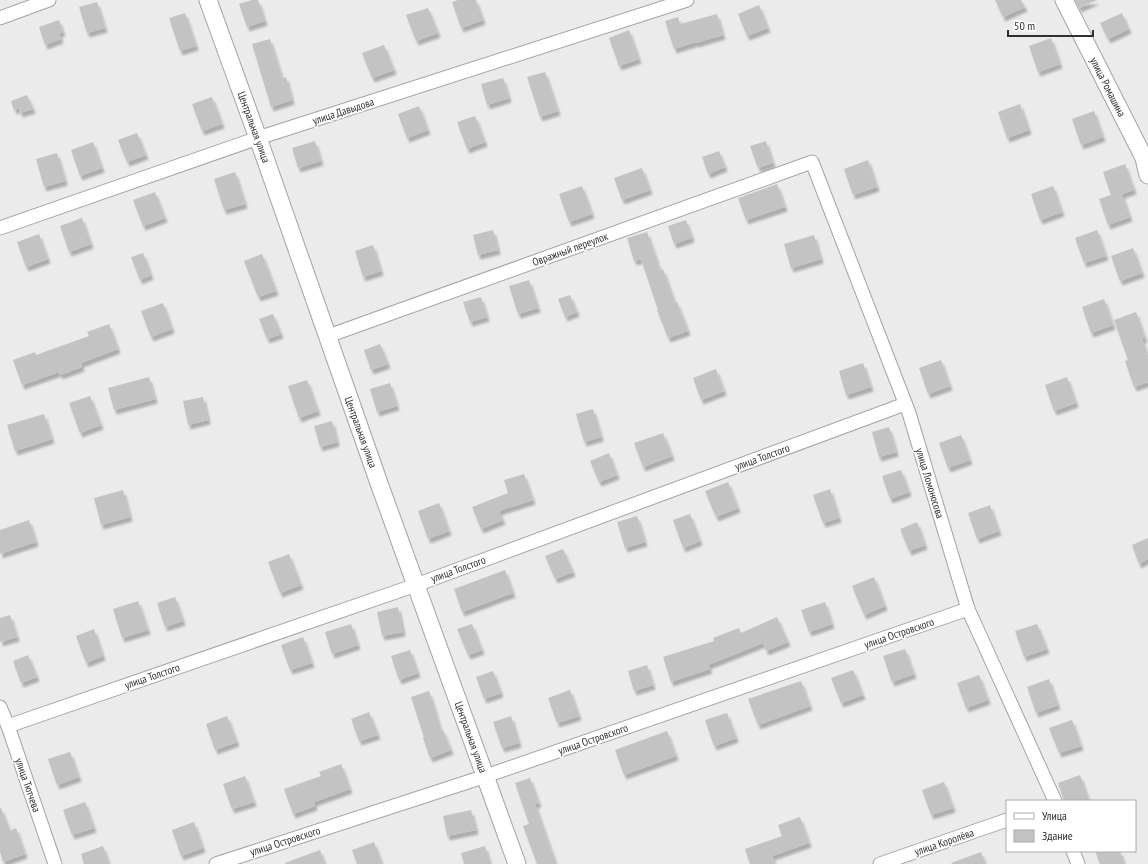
<svg xmlns="http://www.w3.org/2000/svg" width="1148" height="864" viewBox="0 0 1148 864" font-family="'PT Sans Narrow',sans-serif">
<style>
.building{fill:#c4c3c3;filter:url(#shadow)}
.lines{fill:none;stroke-linecap:round;stroke-linejoin:round}
.minor-casing{stroke:#a3a3a4;stroke-width:15}
.tertiary-casing{stroke:#a3a3a4;stroke-width:19}
.minor{stroke:#fff;stroke-width:13}
.tertiary{stroke:#fff;stroke-width:17}
.labels{text-anchor:middle;stroke-width:3;stroke-linejoin:round;paint-order:stroke}
.street-label{font-size:11px;fill:#2f2f2f;stroke:#fff}
</style>
<defs>
<filter id="shadow"><feDropShadow dx="2.5" dy="4.5" stdDeviation="1" flood-color="#0004"/></filter>
</defs>
<rect width="100%" height="100%" fill="#ebebec"/>
<g class="building">
<path d="M 252,0 L 258,0 L 265,21 L 247,27 L 239,4 Z"/>
<path d="M 458,0 L 476,0 L 483,20 L 461,28 L 452,2 Z"/>
<path d="M 995,0 L 1021,0 L 1025,7 L 1003,17 Z"/>
<path d="M 1075,0 L 1097,0 L 1079,8 Z"/>
<path d="M 97,2 L 105,28 L 87,33 L 79,7 Z"/>
<path d="M 759,5 L 768,28 L 747,36 L 738,14 Z"/>
<path d="M 428,8 L 438,33 L 416,41 L 406,15 Z"/>
<path d="M 185,13 L 196,46 L 180,51 L 169,18 Z"/>
<path d="M 1122,13 L 1129,29 L 1108,39 L 1100,23 Z"/>
<path d="M 717,14 L 723,35 L 696,43 L 696,42 L 674,49 L 665,21 L 678,17 L 680,24 Z"/>
<path d="M 59,20 L 63,32 L 59,33 L 61,39 L 45,45 L 39,27 Z"/>
<path d="M 629,30 L 639,59 L 619,66 L 609,38 Z"/>
<path d="M 1051,38 L 1060,64 L 1038,72 L 1029,46 Z"/>
<path d="M 270,39 L 282,78 L 286,77 L 292,100 L 271,107 L 252,44 Z"/>
<path d="M 384,45 L 394,70 L 372,78 L 362,53 Z"/>
<path d="M 545,72 L 558,111 L 540,117 L 527,77 Z"/>
<path d="M 503,78 L 509,98 L 487,105 L 481,84 Z"/>
<path d="M 27,95 L 33,109 L 20,113 L 19,108 L 14,110 L 11,101 Z"/>
<path d="M 212,97 L 222,124 L 202,131 L 192,104 Z"/>
<path d="M 1020,104 L 1029,130 L 1007,138 L 998,112 Z"/>
<path d="M 419,106 L 428,130 L 407,138 L 398,114 Z"/>
<path d="M 1094,111 L 1103,137 L 1081,145 L 1072,119 Z"/>
<path d="M 475,116 L 485,142 L 467,149 L 457,122 Z"/>
<path d="M 137,133 L 146,155 L 127,162 L 118,140 Z"/>
<path d="M 315,141 L 321,161 L 298,168 L 292,148 Z"/>
<path d="M 766,141 L 773,163 L 758,168 L 750,146 Z"/>
<path d="M 93,142 L 102,168 L 80,176 L 71,150 Z"/>
<path d="M 719,151 L 725,167 L 708,174 L 702,157 Z"/>
<path d="M 57,153 L 65,181 L 44,187 L 36,159 Z"/>
<path d="M 868,160 L 877,187 L 853,195 L 844,169 Z"/>
<path d="M 1125,164 L 1134,190 L 1122,194 L 1130,217 L 1108,225 L 1099,199 L 1111,195 L 1103,172 Z"/>
<path d="M 642,168 L 650,190 L 622,200 L 614,178 Z"/>
<path d="M 235,172 L 245,204 L 224,210 L 214,179 Z"/>
<path d="M 777,184 L 785,207 L 746,220 L 738,198 Z"/>
<path d="M 582,186 L 592,214 L 569,222 L 559,194 Z"/>
<path d="M 1053,186 L 1062,212 L 1040,220 L 1031,194 Z"/>
<path d="M 155,192 L 165,218 L 143,226 L 133,200 Z"/>
<path d="M 82,218 L 91,244 L 69,252 L 60,226 Z"/>
<path d="M 686,220 L 692,238 L 674,244 L 668,226 Z"/>
<path d="M 493,230 L 498,250 L 478,255 L 473,235 Z"/>
<path d="M 1097,230 L 1106,256 L 1084,263 L 1075,238 Z"/>
<path d="M 647,232 L 660,270 L 663,269 L 675,303 L 677,302 L 688,331 L 668,338 L 657,310 L 658,310 L 641,259 L 634,261 L 627,238 Z"/>
<path d="M 39,234 L 48,259 L 26,267 L 17,242 Z"/>
<path d="M 814,235 L 821,259 L 791,268 L 784,244 Z"/>
<path d="M 373,245 L 381,271 L 363,277 L 355,251 Z"/>
<path d="M 1133,248 L 1142,273 L 1120,281 L 1111,256 Z"/>
<path d="M 143,253 L 151,275 L 140,280 L 131,257 Z"/>
<path d="M 262,254 L 276,291 L 258,297 L 244,261 Z"/>
<path d="M 529,280 L 538,308 L 518,314 L 509,286 Z"/>
<path d="M 570,295 L 577,312 L 565,317 L 558,299 Z"/>
<path d="M 481,297 L 487,317 L 470,322 L 463,302 Z"/>
<path d="M 1104,299 L 1113,325 L 1091,333 L 1082,307 Z"/>
<path d="M 163,303 L 172,329 L 151,337 L 141,311 Z"/>
<path d="M 1136,312 L 1145,338 L 1142,339 L 1148,356 L 1148,382 L 1134,387 L 1125,361 L 1128,360 L 1114,320 Z"/>
<path d="M 273,314 L 281,334 L 267,339 L 259,319 Z"/>
<path d="M 109,324 L 118,349 L 81,363 L 82,367 L 60,375 L 59,372 L 22,385 L 13,360 L 35,352 L 36,355 L 89,336 L 87,332 Z"/>
<path d="M 380,344 L 388,364 L 371,370 L 364,350 Z"/>
<path d="M 941,360 L 950,386 L 928,394 L 919,368 Z"/>
<path d="M 863,363 L 871,387 L 846,395 L 839,371 Z"/>
<path d="M 716,369 L 724,391 L 701,400 L 693,378 Z"/>
<path d="M 149,377 L 155,399 L 114,410 L 108,388 Z"/>
<path d="M 1067,377 L 1076,403 L 1054,411 L 1045,385 Z"/>
<path d="M 307,380 L 318,411 L 299,418 L 288,386 Z"/>
<path d="M 390,383 L 397,406 L 377,412 L 370,389 Z"/>
<path d="M 90,396 L 101,425 L 80,433 L 69,403 Z"/>
<path d="M 203,397 L 208,420 L 188,425 L 183,401 Z"/>
<path d="M 593,409 L 601,437 L 584,442 L 576,414 Z"/>
<path d="M 44,414 L 52,439 L 15,451 L 7,425 Z"/>
<path d="M 332,421 L 337,442 L 320,447 L 314,426 Z"/>
<path d="M 889,427 L 896,452 L 879,457 L 872,432 Z"/>
<path d="M 663,433 L 672,456 L 643,467 L 634,443 Z"/>
<path d="M 961,435 L 970,460 L 948,468 L 939,443 Z"/>
<path d="M 609,453 L 617,475 L 599,482 L 590,461 Z"/>
<path d="M 901,470 L 909,492 L 890,499 L 882,476 Z"/>
<path d="M 524,474 L 533,500 L 499,511 L 503,520 L 481,529 L 472,507 L 508,493 L 504,480 Z"/>
<path d="M 728,482 L 738,508 L 716,517 L 705,491 Z"/>
<path d="M 830,489 L 839,518 L 823,523 L 813,495 Z"/>
<path d="M 123,490 L 130,517 L 101,525 L 94,498 Z"/>
<path d="M 439,503 L 449,531 L 428,539 L 418,511 Z"/>
<path d="M 990,505 L 999,531 L 977,539 L 968,513 Z"/>
<path d="M 690,514 L 700,541 L 683,548 L 673,520 Z"/>
<path d="M 637,516 L 645,542 L 625,548 L 617,522 Z"/>
<path d="M 29,520 L 36,542 L 0,554 L 0,530 Z"/>
<path d="M 917,522 L 925,545 L 909,551 L 900,529 Z"/>
<path d="M 1148,538 L 1148,559 L 1139,564 L 1132,545 Z"/>
<path d="M 563,549 L 573,572 L 555,579 L 545,556 Z"/>
<path d="M 289,554 L 301,585 L 280,593 L 268,562 Z"/>
<path d="M 505,570 L 513,593 L 462,612 L 454,589 Z"/>
<path d="M 874,577 L 885,606 L 864,615 L 852,586 Z"/>
<path d="M 175,597 L 183,621 L 165,627 L 157,603 Z"/>
<path d="M 138,601 L 148,630 L 122,638 L 113,609 Z"/>
<path d="M 825,602 L 832,624 L 809,632 L 801,610 Z"/>
<path d="M 398,607 L 403,632 L 382,636 L 377,612 Z"/>
<path d="M 10,615 L 17,637 L 0,642 L 0,618 Z"/>
<path d="M 777,617 L 788,642 L 766,651 L 763,643 L 708,665 L 710,669 L 671,682 L 663,657 L 714,641 L 713,638 L 739,628 L 741,633 Z"/>
<path d="M 351,624 L 358,645 L 332,654 L 325,632 Z"/>
<path d="M 472,624 L 482,650 L 468,655 L 457,629 Z"/>
<path d="M 1037,624 L 1047,649 L 1024,657 L 1015,631 Z"/>
<path d="M 94,629 L 103,656 L 86,663 L 76,636 Z"/>
<path d="M 303,637 L 312,663 L 290,670 L 281,645 Z"/>
<path d="M 905,649 L 914,674 L 892,682 L 883,656 Z"/>
<path d="M 410,650 L 418,673 L 399,680 L 391,656 Z"/>
<path d="M 28,655 L 37,677 L 21,683 L 13,661 Z"/>
<path d="M 647,665 L 653,685 L 634,691 L 628,671 Z"/>
<path d="M 853,670 L 863,695 L 841,703 L 831,678 Z"/>
<path d="M 493,671 L 501,693 L 484,699 L 476,677 Z"/>
<path d="M 979,675 L 988,700 L 966,708 L 957,683 Z"/>
<path d="M 1049,679 L 1058,705 L 1036,713 L 1027,687 Z"/>
<path d="M 801,681 L 810,706 L 758,725 L 748,699 Z"/>
<path d="M 570,690 L 579,716 L 557,723 L 548,698 Z"/>
<path d="M 429,691 L 441,731 L 443,730 L 451,750 L 430,758 L 423,738 L 424,737 L 411,697 Z"/>
<path d="M 369,712 L 378,735 L 359,741 L 351,719 Z"/>
<path d="M 727,713 L 736,738 L 714,746 L 705,720 Z"/>
<path d="M 227,716 L 237,742 L 215,750 L 206,724 Z"/>
<path d="M 511,716 L 519,743 L 502,748 L 493,722 Z"/>
<path d="M 1072,720 L 1081,746 L 1059,753 L 1049,728 Z"/>
<path d="M 667,731 L 676,756 L 624,775 L 615,750 Z"/>
<path d="M 70,752 L 79,777 L 57,785 L 48,759 Z"/>
<path d="M 341,764 L 350,789 L 314,802 L 315,806 L 293,814 L 284,789 L 321,776 L 319,772 Z"/>
<path d="M 1080,775 L 1089,801 L 1064,801 L 1058,783 Z"/>
<path d="M 245,776 L 254,802 L 232,809 L 223,784 Z"/>
<path d="M 530,778 L 539,803 L 535,804 L 556,864 L 537,864 L 523,826 L 529,824 L 515,783 Z"/>
<path d="M 944,782 L 953,808 L 931,815 L 922,790 Z"/>
<path d="M 85,802 L 94,828 L 72,835 L 63,810 Z"/>
<path d="M 0,808 L 1,808 L 10,831 L 16,828 L 25,854 L 3,862 L 0,852 Z"/>
<path d="M 471,810 L 476,830 L 447,836 L 443,816 Z"/>
<path d="M 800,817 L 809,843 L 772,856 L 775,864 L 750,864 L 745,849 L 782,836 L 778,825 Z"/>
<path d="M 194,822 L 203,848 L 181,856 L 172,830 Z"/>
<path d="M 374,842 L 382,864 L 357,864 L 352,850 Z"/>
<path d="M 103,846 L 109,864 L 84,864 L 81,854 Z"/>
<path d="M 485,846 L 490,864 L 464,864 L 461,853 Z"/>
<path d="M 320,850 L 325,864 L 285,864 L 285,863 Z"/>
<path d="M 1095,851 L 1120,851 L 1124,864 L 1100,864 Z"/>
<path d="M 981,852 L 985,864 L 952,864 L 951,863 Z"/>
</g>
<g class="lines">
<g class="minor-casing">
<g id="minor">
<path d="M 0,18 L 49,0"/>
<path d="M 0,228 L 258,138 L 687,0"/>
<path d="M 328,336 L 812,162 L 909,413 L 968,609 L 1055,801"/>
<path d="M 0,707 L 8,726 L 55,864"/>
<path d="M 8,726 L 416,585 L 905,404"/>
<path d="M 1073,851 L 1078,864"/>
<path d="M 216,864 L 486,776 L 968,609"/>
<path d="M 880,864 L 1007,820"/>
</g>
</g>
<g class="tertiary-casing">
<g id="tertiary">
<path d="M 208,0 L 258,138 L 380,486 L 517,864"/>
<path d="M 1064,0 L 1144,158 L 1148,175"/>
</g>
</g>
<use href="#minor" class="minor"/>
<use href="#tertiary" class="tertiary"/>
</g>
<g class="labels">
<g class="street-label">
<text transform="translate(1108 87) rotate(63)" y="4">улица Ромашина</text>
<text transform="translate(343 111) rotate(-18)" y="4">улица Давыдова</text>
<text transform="translate(254 127) rotate(70)" y="4">Центральная улица</text>
<text transform="translate(570 249) rotate(-20)" y="4">Овражный переулок</text>
<text transform="translate(361 432) rotate(70)" y="4">Центральная улица</text>
<text transform="translate(762 457) rotate(-20)" y="4">улица Толстого</text>
<text transform="translate(930 483) rotate(73)" y="4">улица Ломоносова</text>
<text transform="translate(458 569) rotate(-20)" y="4">улица Толстого</text>
<text transform="translate(899 633) rotate(-19)" y="4">улица Островского</text>
<text transform="translate(152 676) rotate(-19)" y="4">улица Толстого</text>
<text transform="translate(471 737) rotate(70)" y="4">Центральная улица</text>
<text transform="translate(593 739) rotate(-19)" y="4">улица Островского</text>
<text transform="translate(28 785) rotate(71)" y="4">улица Тютчева</text>
<text transform="translate(285 841) rotate(-18)" y="4">улица Островского</text>
<text transform="translate(944 842) rotate(-19)" y="4">улица Королёва</text>
</g>
</g>
<rect x="1006" y="800" width="130" height="52" fill="#ffffff" stroke="#acacac"/>
<rect x="1014" y="813" width="20" height="6" fill="#ffffff" stroke="#acacac"/>
<text x="1042" y="820" font-size="12" fill="#2f2f2f">Улица</text>
<rect x="1014" y="830" width="20" height="12" fill="#c4c3c3" stroke="#acacac"/>
<text x="1042" y="840" font-size="12" fill="#2f2f2f">Здание</text>
<path d="M1008 30v6h85v-6" fill="none" stroke="#2f2f2f" stroke-width="2"/>
<text x="1014" y="30" font-size="12" fill="#2f2f2f" stroke="#ffffff" stroke-width="3" paint-order="stroke">50 m</text>
</svg>
